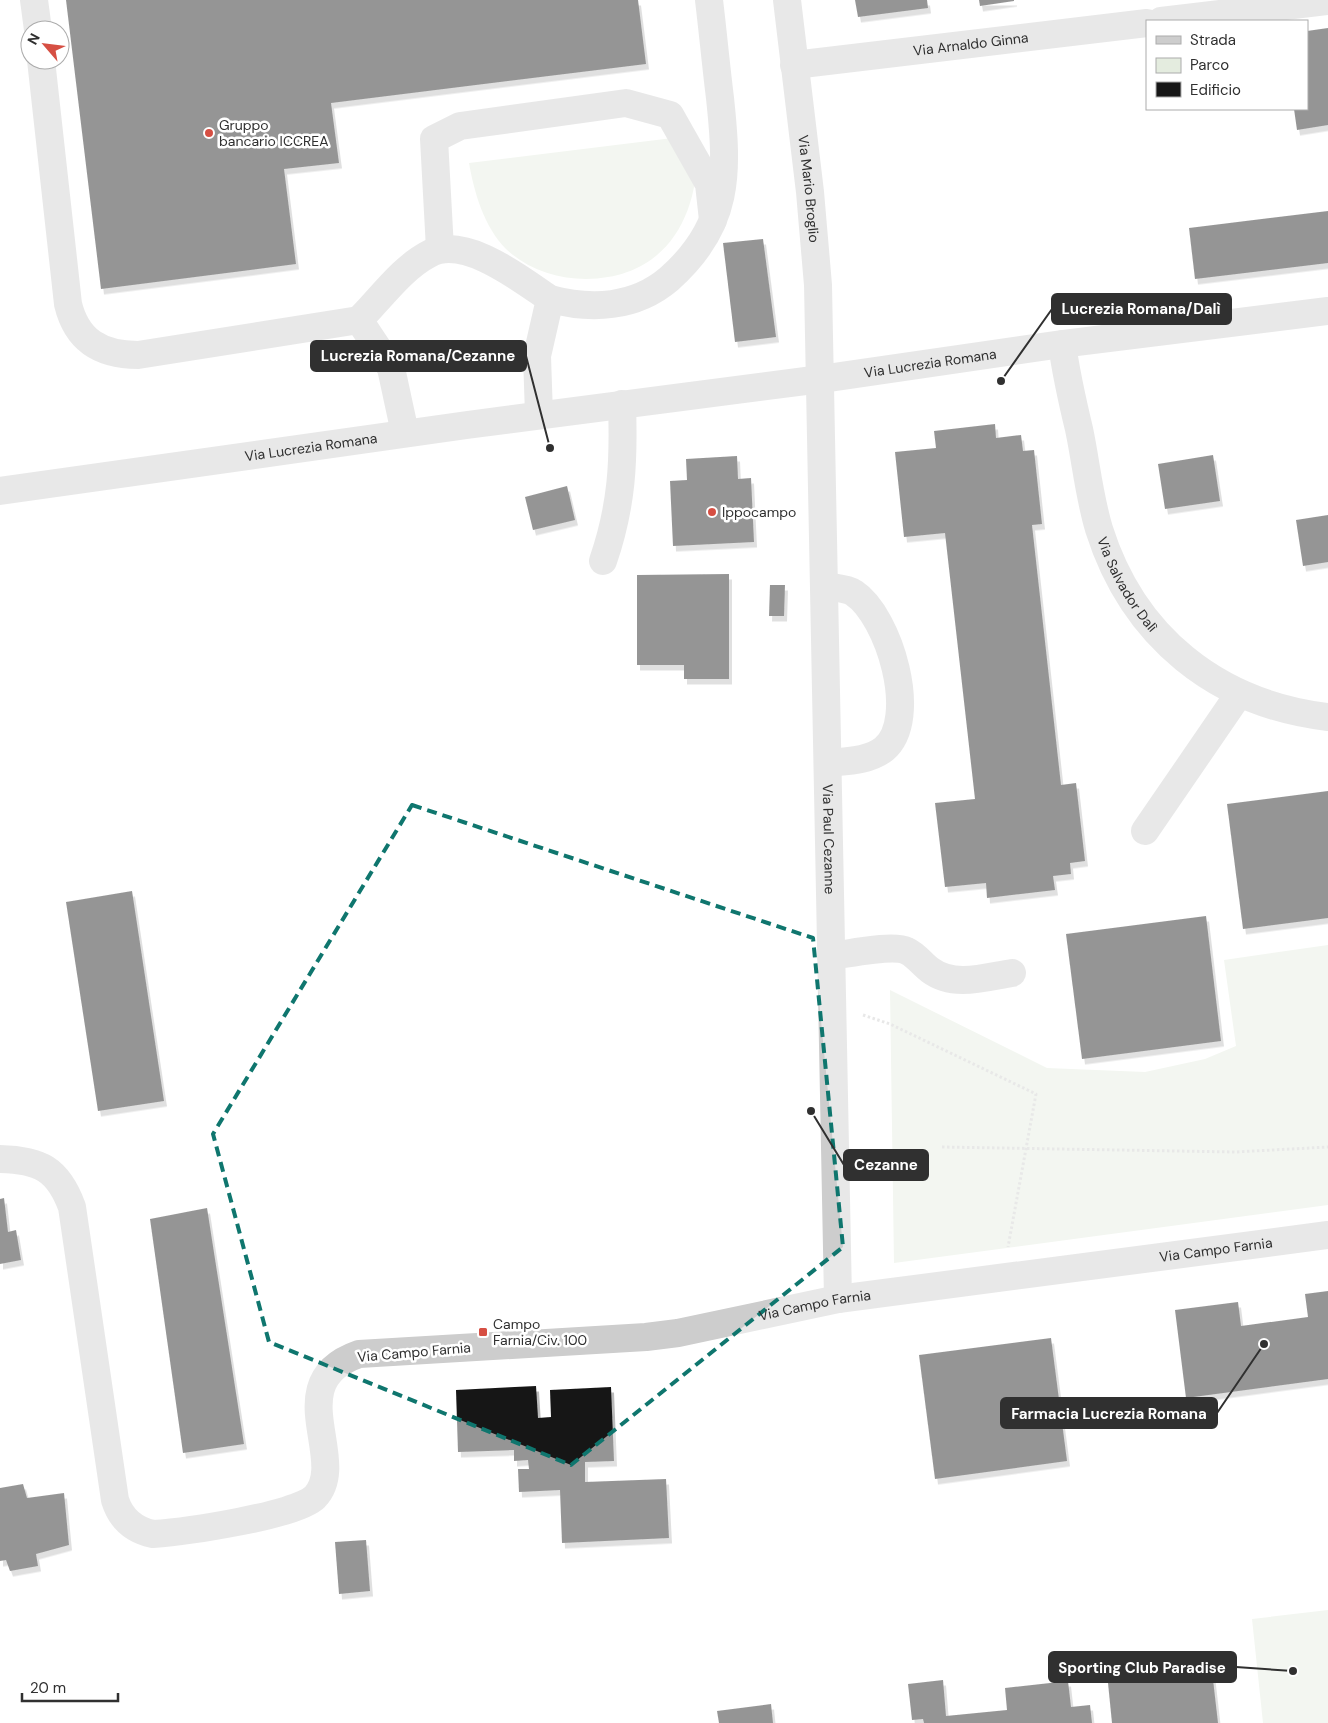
<svg xmlns="http://www.w3.org/2000/svg" width="1328" height="1723" viewBox="0 0 1328 1723" font-family="'DM Sans',sans-serif">
<style>
.green{fill:#e4ecdf}
.building{fill:#171717;filter:url(#shadow)}
.lines{fill:none;stroke-linecap:round;stroke-linejoin:round}
.path{stroke:#cdcdcd;stroke-width:3;stroke-dasharray:2.5 2.5;stroke-linecap:butt}
.minor{stroke:#cdcdcd;stroke-width:28}
.marked{fill:none;stroke:#0f766e;stroke-width:4;stroke-dasharray:10 6;stroke-linejoin:round}
.poi-dot{fill:#d64f43;stroke:#fff;stroke-width:2}
.labels{text-anchor:middle;stroke-width:5;stroke-linejoin:round;paint-order:stroke}
.street-label{font-size:14px;fill:#303030;stroke:#fff}
.poi-label{font-size:14px;fill:#303030;stroke:#fff;text-anchor:start}
.leader{fill:none;stroke:#303030;stroke-width:2}
.callout-dot{fill:#303030;stroke:#fff;stroke-width:2}
.callout{fill:#303030;stroke:#303030;stroke-width:2}
.callout-label{font-size:15px;text-anchor:middle;font-weight:bold;fill:#fff}
</style>
<defs>
<filter id="shadow"><feDropShadow dx="3" dy="5.5" stdDeviation="0" flood-color="#0004"/></filter>
</defs>
<rect width="100%" height="100%" fill="#fff"/>
<g class="green">
<path d="M 697,135 C 702,211 670,278 586,279 C 557,279 527,269 506,249 C 484,227 474,192 469,163 Z"/>
<path d="M 1328,945 L 1328,1205 L 894,1263 L 890,990 L 1047,1068 L 1145,1072 L 1205,1059 L 1236,1046 L 1224,960 Z"/>
<path d="M 1328,1610 L 1328,1723 L 1263,1723 L 1252,1619 Z"/>
</g>
<g class="building">
<path d="M 66,0 L 638,0 L 646,64 L 331,103 L 339,163 L 284,169 L 296,264 L 101,289 Z"/>
<path d="M 855,0 L 927,0 L 928,8 L 858,17 Z"/>
<path d="M 979,0 L 1014,0 L 1014,1 L 980,6 Z"/>
<path d="M 1328,28 L 1328,125 L 1297,130 L 1294,109 L 1307,109 L 1307,31 Z"/>
<path d="M 1328,211 L 1328,263 L 1195,279 L 1189,228 Z"/>
<path d="M 763,239 L 776,337 L 735,342 L 723,243 Z"/>
<path d="M 995,424 L 996,438 L 1021,435 L 1023,451 L 1034,450 L 1042,524 L 1032,525 L 1061,785 L 1076,783 L 1085,861 L 1070,863 L 1071,874 L 1053,876 L 1055,890 L 987,898 L 986,883 L 945,887 L 935,803 L 975,799 L 945,533 L 904,537 L 895,452 L 936,448 L 934,431 Z"/>
<path d="M 1213,455 L 1220,501 L 1165,509 L 1158,464 Z"/>
<path d="M 737,456 L 738,479 L 751,478 L 754,542 L 673,546 L 670,481 L 687,480 L 686,459 Z"/>
<path d="M 567,486 L 575,520 L 533,530 L 525,497 Z"/>
<path d="M 1328,515 L 1328,562 L 1303,566 L 1296,520 Z"/>
<path d="M 729,574 L 729,679 L 684,679 L 684,665 L 637,665 L 637,575 Z"/>
<path d="M 770,585 L 785,585 L 784,616 L 769,616 Z"/>
<path d="M 1328,791 L 1328,918 L 1243,929 L 1227,804 Z"/>
<path d="M 132,891 L 164,1101 L 98,1111 L 66,902 Z"/>
<path d="M 1206,916 L 1221,1041 L 1082,1059 L 1066,934 Z"/>
<path d="M 4,1198 L 8,1232 L 16,1230 L 21,1260 L 0,1264 L 0,1199 Z"/>
<path d="M 207,1208 L 244,1444 L 183,1453 L 150,1219 Z"/>
<path d="M 1328,1291 L 1328,1379 L 1186,1398 L 1175,1310 L 1238,1302 L 1241,1326 L 1308,1317 L 1305,1294 Z"/>
<path d="M 1051,1338 L 1067,1461 L 935,1479 L 919,1355 Z"/>
<path d="M 536,1386 L 538,1418 L 551,1417 L 550,1390 L 611,1387 L 614,1461 L 585,1462 L 585,1482 L 666,1479 L 669,1538 L 562,1543 L 560,1490 L 519,1492 L 518,1469 L 529,1469 L 528,1460 L 514,1461 L 514,1450 L 458,1452 L 456,1390 Z"/>
<path d="M 23,1484 L 27,1498 L 64,1493 L 69,1545 L 36,1554 L 38,1566 L 10,1571 L 6,1560 L 0,1561 L 0,1488 Z"/>
<path d="M 366,1540 L 370,1591 L 339,1594 L 335,1542 Z"/>
<path d="M 1212,1671 L 1218,1723 L 1112,1723 L 1108,1683 Z"/>
<path d="M 943,1680 L 946,1716 L 1007,1710 L 1005,1688 L 1068,1681 L 1071,1707 L 1090,1705 L 1092,1723 L 924,1723 L 923,1719 L 912,1720 L 908,1684 Z"/>
<path d="M 771,1704 L 773,1723 L 719,1723 L 717,1711 Z"/>
</g>
<g class="lines">
<g class="path">
<path d="M 863,1015 L 890,1024 L 1036,1094 L 1008,1247"/>
<path d="M 942,1147 L 1235,1152 L 1328,1147"/>
</g>
<g class="minor">
<path d="M 34,0 L 38,30"/>
<path id="s1" d="M 787,0 L 810,192 L 818,285 L 838,1299"/>
<path d="M 1161,21 L 1328,1"/>
<path d="M 41,60 L 68,304 C 77,341 101,355 138,355 L 359,320 L 391,368 L 405,433"/>
<path id="s2" d="M 794,65 L 1147,23"/>
<path d="M 440,249 L 434,139 L 460,126 L 626,103 L 670,115 L 709,184 L 713,220"/>
<path d="M 550,299 C 591,310 635,308 669,279 C 730,225 728,173 720,98 C 716,66 713,33 709,0"/>
<path d="M 359,320 C 381,298 402,268 429,254 C 464,234 522,280 550,299 L 537,356 L 539,415"/>
<path id="s3" d="M 1062,344 C 1066,373 1072,400 1079,429 C 1086,462 1089,496 1099,529 C 1133,637 1217,704 1328,717"/>
<path id="s4" d="M 0,491 L 467,425 L 821,379 L 1062,344 L 1328,311"/>
<path d="M 603,561 C 622,506 624,461 622,404"/>
<path d="M 825,586 C 834,588 846,588 854,593 C 889,616 920,719 884,749 C 869,761 846,761 828,763"/>
<path d="M 1145,831 L 1239,694"/>
<path d="M 831,956 C 848,954 893,944 907,951 C 916,955 923,965 930,970 C 954,988 986,977 1012,973"/>
<path id="s5" d="M 0,1159 C 40,1160 58,1169 72,1207 L 115,1500 C 121,1519 134,1530 153,1534 C 183,1532 296,1516 315,1497 C 350,1460 278,1382 359,1354 L 646,1337 L 678,1333 L 838,1299 L 1328,1235"/>
</g>
</g>
<path d="M0 0H1328V1723H0ZM 412,805 L 813,938 L 843,1247 L 571,1465 L 269,1342 L 213,1134 Z" fill="#fff" fill-opacity=".55" fill-rule="evenodd"/>
<path class="marked" d="M 412,805 L 813,938 L 843,1247 L 571,1465 L 269,1342 L 213,1134 Z"/>
<g class="poi-dot">
<circle cx="209" cy="133" r="5"/>
<circle cx="712" cy="512" r="5"/>
<rect x="478" y="1327" width="10" height="10" rx="2.5"/>
</g>
<g class="labels">
<g class="street-label">
<text dy="5" stroke="none"><textPath href="#s2" startOffset="178">Via Arnaldo Ginna</textPath></text>
<text dy="5" stroke="none"><textPath href="#s1" startOffset="190">Via Mario Broglio</textPath></text>
<text dy="5" stroke="none"><textPath href="#s4" startOffset="939">Via Lucrezia Romana</textPath></text>
<text dy="5" stroke="none"><textPath href="#s4" startOffset="314">Via Lucrezia Romana</textPath></text>
<text dy="5" stroke="none"><textPath href="#s3" startOffset="251">Via Salvador Dalì</textPath></text>
<text dy="5" stroke="none"><textPath href="#s1" startOffset="841">Via Paul Cezanne</textPath></text>
<text dy="5" stroke="none"><textPath href="#s5" startOffset="1641">Via Campo Farnia</textPath></text>
<text dy="5" stroke="none"><textPath href="#s5" startOffset="1236">Via Campo Farnia</textPath></text>
<text transform="translate(414 1352) rotate(-5)" y="5">Via Campo Farnia</text>
</g>
<g class="poi-label">
<text x="219" y="130">Gruppo<tspan x="219" dy="16">bancario ICCREA</tspan></text>
<text x="722" y="517">Ippocampo</text>
<text x="493" y="1329">Campo<tspan x="493" dy="16">Farnia/Civ. 100</tspan></text>
</g>
</g>
<path class="leader" d="M1001 381L1052 309M550 448L526 356M811 1111L844 1165M1264 1344L1217 1413M1293 1671L1236 1667"/>
<g class="callout-dot">
<circle cx="1001" cy="381" r="5"/>
<circle cx="550" cy="448" r="5"/>
<circle cx="811" cy="1111" r="5"/>
<circle cx="1264" cy="1344" r="5"/>
<circle cx="1293" cy="1671" r="5"/>
</g>
<g class="callout">
<rect x="1052" y="294" width="179" height="30" rx="5"/>
<rect x="311" y="341" width="215" height="30" rx="5"/>
<rect x="844" y="1150" width="84" height="30" rx="5"/>
<rect x="1001" y="1398" width="216" height="30" rx="5"/>
<rect x="1049" y="1652" width="187" height="30" rx="5"/>
</g>
<g class="callout-label">
<text x="1141" y="314">Lucrezia Romana/Dalì</text>
<text x="418" y="361">Lucrezia Romana/Cezanne</text>
<text x="886" y="1170">Cezanne</text>
<text x="1109" y="1419">Farmacia Lucrezia Romana</text>
<text x="1142" y="1673">Sporting Club Paradise</text>
</g>
<rect x="1146" y="20" width="162" height="90" fill="#ffffff" stroke="#acacac"/>
<rect x="1156" y="36" width="25" height="8" fill="#cdcdcd" stroke="#acacac"/>
<text x="1190" y="45" font-size="15" fill="#303030">Strada</text>
<rect x="1156" y="58" width="25" height="15" fill="#e4ecdf" stroke="#acacac"/>
<text x="1190" y="70" font-size="15" fill="#303030">Parco</text>
<rect x="1156" y="82" width="25" height="15" fill="#171717" stroke="#acacac"/>
<text x="1190" y="95" font-size="15" fill="#303030">Edificio</text>
<g transform="translate(45 45) rotate(298)"><circle r="24" fill="#ffffff" stroke="#acacac"/>
<path d="M0-4L9 19L0 12L-9 19Z" fill="#d64f43"/>
<text y="-8" font-size="14" font-weight="bold" text-anchor="middle" fill="#303030">N</text>
</g>
<path d="M22 1693v8h96v-8" fill="none" stroke="#303030" stroke-width="2.5"/>
<text x="30" y="1693" font-size="15" fill="#303030" stroke="#ffffff" stroke-width="4" paint-order="stroke">20 m</text>
</svg>
